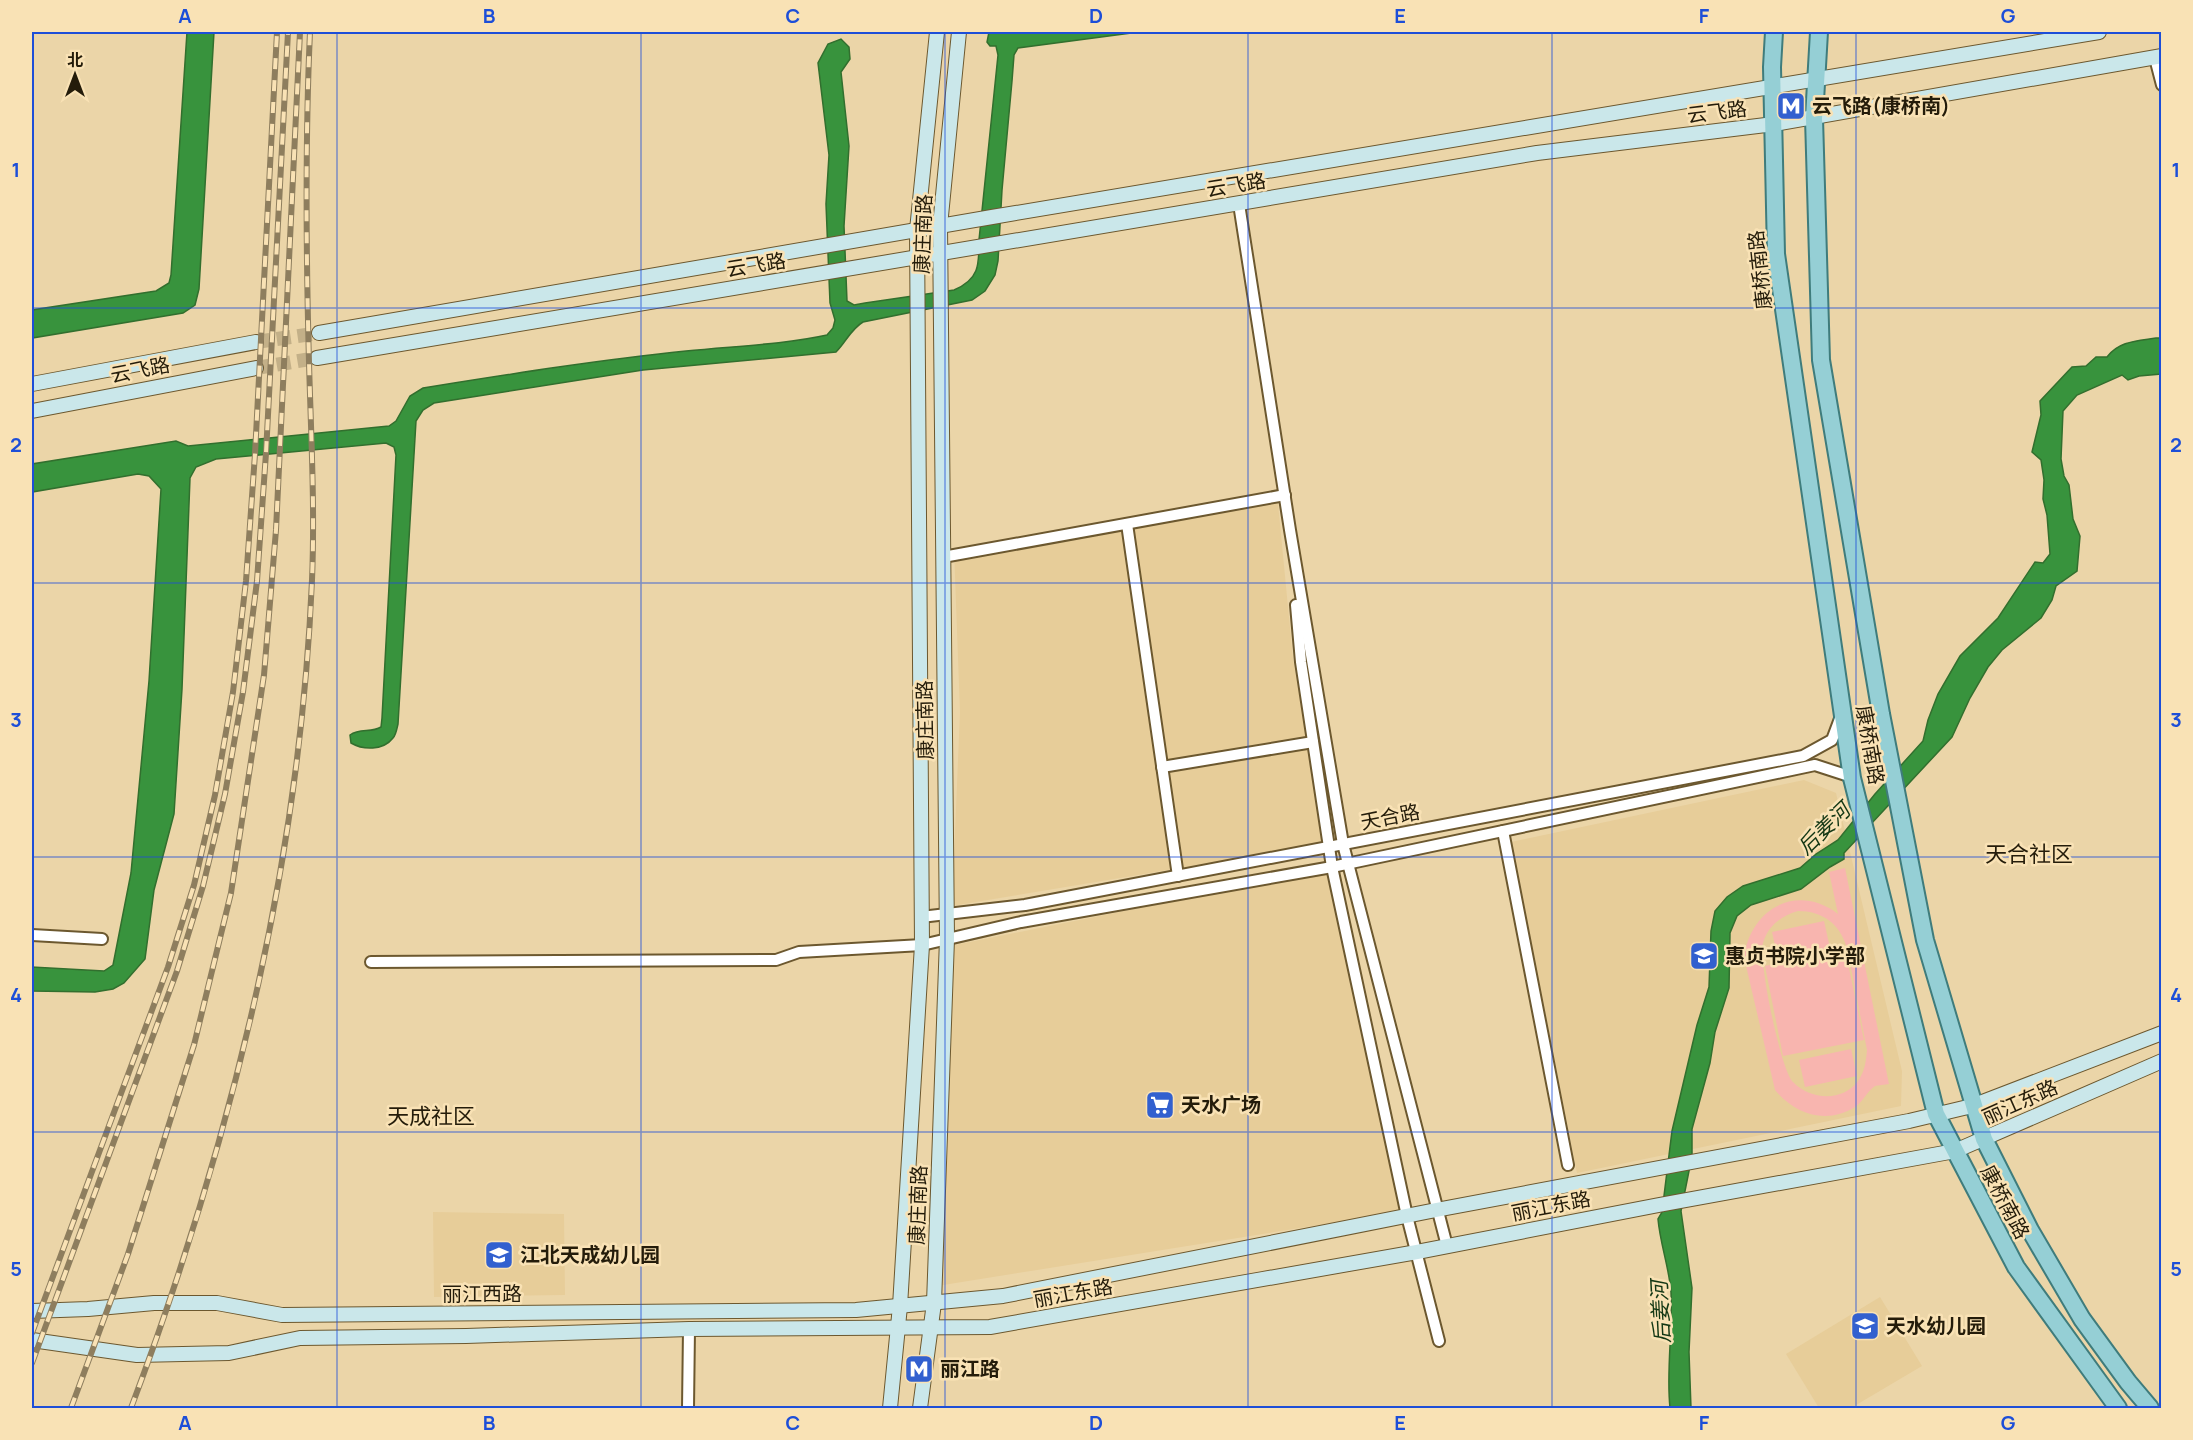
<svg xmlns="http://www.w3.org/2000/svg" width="2193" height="1440" viewBox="0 0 2193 1440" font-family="Manrope,'Noto Sans SC',sans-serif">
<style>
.built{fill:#e7cd99}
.green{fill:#f8b5af;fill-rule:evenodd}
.water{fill:#38933d;stroke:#326f2e;stroke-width:1.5}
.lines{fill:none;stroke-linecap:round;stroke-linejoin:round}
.secondary-tunnel{stroke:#c3b088;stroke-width:14;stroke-dasharray:14 7;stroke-linecap:butt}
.minor-casing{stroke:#6c582f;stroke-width:14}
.secondary-casing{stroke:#6c582f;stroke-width:16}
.primary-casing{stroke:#3f7c7c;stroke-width:20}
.minor{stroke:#fff;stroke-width:10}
.secondary{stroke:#cae7ea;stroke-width:14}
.primary{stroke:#95cfd5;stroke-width:16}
.rail-casing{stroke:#8e7e5e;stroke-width:6}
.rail{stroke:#f9e2b5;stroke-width:4;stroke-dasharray:11;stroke-linecap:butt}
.grid{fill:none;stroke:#1d4ed8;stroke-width:1.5;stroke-opacity:0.55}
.labels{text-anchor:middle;stroke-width:5;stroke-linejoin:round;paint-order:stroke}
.poi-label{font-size:20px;font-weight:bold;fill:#241c0a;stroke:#f9e2b5;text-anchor:start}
.street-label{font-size:20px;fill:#241c0a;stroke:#f9e2b5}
.water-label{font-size:21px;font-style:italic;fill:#133714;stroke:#f9e2b5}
.quarter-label{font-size:22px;fill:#241c0a;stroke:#f9e2b5}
.neatline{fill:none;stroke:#1d4ed8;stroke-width:2}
.grid-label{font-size:20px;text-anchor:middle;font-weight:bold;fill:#1d4ed8}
</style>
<rect width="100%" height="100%" fill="#ebd5a8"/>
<g class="built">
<path d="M 1277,493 L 1293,659 L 1324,844 L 952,906 L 960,712 L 954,549 Z"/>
<path d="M 1804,780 L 1836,793 L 1902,1071 L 1901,1106 L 1577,1173 L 1511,842 Z"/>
<path d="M 1328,870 L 1400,1212 L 937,1286 L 950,946 Z"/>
<path d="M 433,1212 L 564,1214 L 565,1295 L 434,1297 Z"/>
<path d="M 1880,1297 L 1922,1366 L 1851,1408 L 1819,1408 L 1786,1354 Z"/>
</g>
<g class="green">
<path d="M 1845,868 L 1889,1084 C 1885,1085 1878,1085 1875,1086 C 1867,1091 1863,1102 1855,1107 C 1826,1125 1795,1114 1775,1090 L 1744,957 C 1751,908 1797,883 1838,914 L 1829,872 ZM 1798,911 C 1823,911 1840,924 1847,948 L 1867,1050 C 1866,1061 1865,1071 1858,1081 C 1843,1102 1810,1100 1793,1082 C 1781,1071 1758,960 1763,943 C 1768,926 1781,916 1798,911 Z"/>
<path d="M 1824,921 L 1830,948 L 1778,959 L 1772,932 Z"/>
<path d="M 1845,949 L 1864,1040 L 1783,1056 L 1765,966 Z"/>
<path d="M 1851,1049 L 1857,1076 L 1805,1087 L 1799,1060 Z"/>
</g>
<g class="water">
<path d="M 187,32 L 214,32 L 199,289 L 195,305 L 183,313 L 32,338 L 32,310 L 156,291 L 169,283 L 171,275 Z"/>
<path d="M 989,32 L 1139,32 L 1018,48 L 1014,55 L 1012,81 L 1002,190 L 998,261 L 995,275 L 985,291 L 972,300 L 863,322 C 851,329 846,342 836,352 L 643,370 L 434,403 L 423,410 L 416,421 L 398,724 C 397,728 396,735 393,738 C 383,751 363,750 351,743 L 350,735 C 360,728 371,733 381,727 L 382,718 L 396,455 L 394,447 L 386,443 L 216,459 L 196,467 L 190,478 L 182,689 L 174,814 L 154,890 L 145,959 L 124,983 L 113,989 L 95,992 L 32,991 L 32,967 L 104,971 L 113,965 L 131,873 L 149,681 L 161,489 L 149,476 L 138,474 L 32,492 L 32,464 L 176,441 L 188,446 L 389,426 L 396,421 L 410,396 L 423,388 C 511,374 598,360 686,351 C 733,346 781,345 827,335 L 833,328 L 835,320 L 830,303 L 826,204 L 829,155 L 818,63 L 828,44 L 841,39 L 849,47 L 850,59 L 841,72 L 849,146 L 844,226 L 847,301 L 854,305 L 865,303 L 954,290 C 980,279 979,264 979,240 L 998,55 L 996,46 L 990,46 L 987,42 Z"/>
<path d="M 2156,338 L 2161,338 L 2161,374 L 2139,376 L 2128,380 L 2122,375 L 2077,395 L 2063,411 L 2061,459 L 2064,476 L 2069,485 L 2073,519 L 2080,536 L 2077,571 L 2056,586 L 2052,600 L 2041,618 L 2002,650 L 1988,667 L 1970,698 L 1952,737 L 1844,853 L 1844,859 L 1830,867 L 1801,889 L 1751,905 L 1737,916 L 1730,933 L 1729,988 L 1715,1032 L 1710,1063 L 1692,1129 L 1692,1156 L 1681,1211 L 1692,1288 L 1689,1352 L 1691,1408 L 1670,1408 C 1666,1370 1673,1331 1671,1292 C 1669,1267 1660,1243 1658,1219 L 1662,1212 L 1672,1131 L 1697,1025 L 1709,987 L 1711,931 L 1715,911 L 1727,897 L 1743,886 L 1800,868 L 1816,854 L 1838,840 L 1875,794 L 1923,741 L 1928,720 L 1938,694 L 1960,656 L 1998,618 L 2035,562 L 2043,563 L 2050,554 L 2047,515 L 2043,499 L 2044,480 L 2041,460 L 2032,452 L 2041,415 L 2040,401 L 2072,367 L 2086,366 L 2096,357 L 2107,357 C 2119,341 2137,341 2156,338 Z"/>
</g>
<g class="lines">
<g class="secondary-tunnel">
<path d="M 256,342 L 319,333"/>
<path d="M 256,368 L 317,358"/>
</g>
<g class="minor-casing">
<g id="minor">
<path d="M 2155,58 L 2162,85"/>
<path d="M 1239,204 L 1290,530 L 1343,844 L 1447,1246"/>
<path d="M 1127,524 L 1178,876"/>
<path d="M 943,557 L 1285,495"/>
<path d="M 1296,605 L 1301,662 L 1332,867 L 1407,1216 L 1439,1341"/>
<path d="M 1162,767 L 1313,742"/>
<path d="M 1503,831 L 1568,1165"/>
<path d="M 921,917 L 1025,905 L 1803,756 L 1832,740 L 1841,716"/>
<path d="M 32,935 L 102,939"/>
<path d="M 371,962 L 776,960 L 799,952 L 922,945 L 1021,922 L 1332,867 L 1815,765 L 1852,777"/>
<path d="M 688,1408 L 689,1329"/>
</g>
</g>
<g class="secondary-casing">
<g id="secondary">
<path d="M 319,333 L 992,217 L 2099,32"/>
<path d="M 317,358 L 1537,153 L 1774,124 L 2162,56"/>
<path d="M 32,384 L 256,342"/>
<path d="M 32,411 L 256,368"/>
<path d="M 32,1311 L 88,1309 L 154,1303 L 217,1303 L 282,1315 L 856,1310 L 1003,1296 L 1436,1210 L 1909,1121 L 1972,1106 L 2162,1033"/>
<path d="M 32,1340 L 137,1355 L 229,1353 L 300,1338 L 466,1336 L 689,1329 L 990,1327 L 1417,1252 L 1659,1205 L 1955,1151 L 2162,1061"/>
<path d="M 890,1408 L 900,1306 L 922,945 L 917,230 L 937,32"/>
<path d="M 920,1408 L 934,1303 L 947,939 L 940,226 L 959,32"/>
</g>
</g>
<g class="primary-casing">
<g id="primary">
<path d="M 1774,32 L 1772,67 L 1776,254 L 1852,778 L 1936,1114 L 2016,1267 L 2118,1408"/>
<path d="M 1819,32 L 1814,118 L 1821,360 L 1881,714 L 1925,940 L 1984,1139 L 2030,1230 L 2082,1319 L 2128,1382 L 2150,1408"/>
</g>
</g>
<use href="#minor" class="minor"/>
<use href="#secondary" class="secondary"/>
<use href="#primary" class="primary"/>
<g class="rail-casing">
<g id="rail">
<path d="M 32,1333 L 168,967 L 194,885 L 215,795 L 233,692 L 246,581 L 255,454 L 277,32"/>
<path d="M 32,1363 L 177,971 L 203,886 L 225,794 L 243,692 L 257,581 L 266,453 L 288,32"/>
<path d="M 71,1408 L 128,1254 L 194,1045 L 231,893 L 264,675 L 276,530 L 300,32"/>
<path d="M 131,1408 C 231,1143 300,864 312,580 C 315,508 311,435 309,362 C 306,252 305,142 310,32"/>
</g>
</g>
<use href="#rail" class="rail"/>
</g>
<path class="grid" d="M 337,32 L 337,1408M 641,32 L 641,1408M 945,32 L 945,1408M 1248,32 L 1248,1408M 1552,32 L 1552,1408M 1856,32 L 1856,1408M 32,308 L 2162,308M 32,583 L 2162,583M 32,857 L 2162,857M 32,1132 L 2162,1132"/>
<defs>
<g id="metro-square" transform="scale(1.5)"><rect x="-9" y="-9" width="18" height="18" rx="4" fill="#3260cf" stroke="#f9e2b5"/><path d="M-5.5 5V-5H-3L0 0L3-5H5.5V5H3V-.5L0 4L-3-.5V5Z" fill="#fff"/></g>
<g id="school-square" transform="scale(1.5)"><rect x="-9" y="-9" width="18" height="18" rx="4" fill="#3260cf" stroke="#f9e2b5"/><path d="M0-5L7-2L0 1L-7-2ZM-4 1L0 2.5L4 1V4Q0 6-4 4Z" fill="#fff"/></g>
<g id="supermarket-square" transform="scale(1.5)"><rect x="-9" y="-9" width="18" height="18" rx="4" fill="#3260cf" stroke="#f9e2b5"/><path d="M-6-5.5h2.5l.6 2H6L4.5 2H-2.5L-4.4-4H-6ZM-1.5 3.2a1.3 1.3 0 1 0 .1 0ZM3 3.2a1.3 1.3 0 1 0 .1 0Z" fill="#fff"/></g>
</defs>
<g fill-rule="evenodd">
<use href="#metro-square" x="1791" y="106"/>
<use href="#school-square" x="1704" y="956"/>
<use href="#supermarket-square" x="1160" y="1105"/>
<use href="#school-square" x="499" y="1255"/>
<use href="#school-square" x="1865" y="1326"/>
<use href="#metro-square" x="919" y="1369"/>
</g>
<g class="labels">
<g class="poi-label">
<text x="1812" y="113">云飞路(康桥南)</text>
<text x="1725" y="963">惠贞书院小学部</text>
<text x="1181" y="1112">天水广场</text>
<text x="520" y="1262">江北天成幼儿园</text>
<text x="1886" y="1333">天水幼儿园</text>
<text x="940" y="1376">丽江路</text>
</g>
<g class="street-label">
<text transform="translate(1717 112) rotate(-7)" y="7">云飞路</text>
<text transform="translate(1236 185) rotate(-9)" y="7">云飞路</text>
<text transform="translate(923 234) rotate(-88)" y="7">康庄南路</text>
<text transform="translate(756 265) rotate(-9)" y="7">云飞路</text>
<text transform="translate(1760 270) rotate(-96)" y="7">康桥南路</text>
<text transform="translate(140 370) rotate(-11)" y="7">云飞路</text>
<text transform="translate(925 720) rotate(-91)" y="7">康庄南路</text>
<text transform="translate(1870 745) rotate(80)" y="7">康桥南路</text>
<text transform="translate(1390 817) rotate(-11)" y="7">天合路</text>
<text transform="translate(2020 1102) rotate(-24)" y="7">丽江东路</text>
<text transform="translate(2005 1202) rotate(62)" y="7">康桥南路</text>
<text transform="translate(918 1205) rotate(-88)" y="7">康庄南路</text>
<text transform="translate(1551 1206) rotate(-11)" y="7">丽江东路</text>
<text transform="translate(1073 1293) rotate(-10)" y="7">丽江东路</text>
<text x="482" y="1301">丽江西路</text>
</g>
<g class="water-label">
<text transform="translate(1824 829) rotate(-44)" y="7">后姜河</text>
<text transform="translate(1661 1312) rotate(-93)" y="7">后姜河</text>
</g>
<g class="quarter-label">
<text x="2029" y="862">天合社区</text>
<text x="431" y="1124">天成社区</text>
</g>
</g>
<rect width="2193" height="1440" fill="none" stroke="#f9e2b5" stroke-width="66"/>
<g transform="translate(75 75)" stroke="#f9e2b5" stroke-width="4.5" paint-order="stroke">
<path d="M0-4.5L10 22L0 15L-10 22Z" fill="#241c0a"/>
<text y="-9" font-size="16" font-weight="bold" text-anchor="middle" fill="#241c0a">北</text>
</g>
<rect x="33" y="33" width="2127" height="1374" class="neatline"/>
<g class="grid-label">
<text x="185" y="23">A</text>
<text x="489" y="23">B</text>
<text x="793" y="23">C</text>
<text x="1096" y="23">D</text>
<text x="1400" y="23">E</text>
<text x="1704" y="23">F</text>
<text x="2008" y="23">G</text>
<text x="16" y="177">1</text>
<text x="2176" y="177">1</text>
<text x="16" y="452">2</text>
<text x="2176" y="452">2</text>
<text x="16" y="727">3</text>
<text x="2176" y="727">3</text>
<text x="16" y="1002">4</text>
<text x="2176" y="1002">4</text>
<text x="16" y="1276">5</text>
<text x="2176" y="1276">5</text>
<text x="185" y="1430">A</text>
<text x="489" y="1430">B</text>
<text x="793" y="1430">C</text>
<text x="1096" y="1430">D</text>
<text x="1400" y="1430">E</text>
<text x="1704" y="1430">F</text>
<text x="2008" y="1430">G</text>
</g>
</svg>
